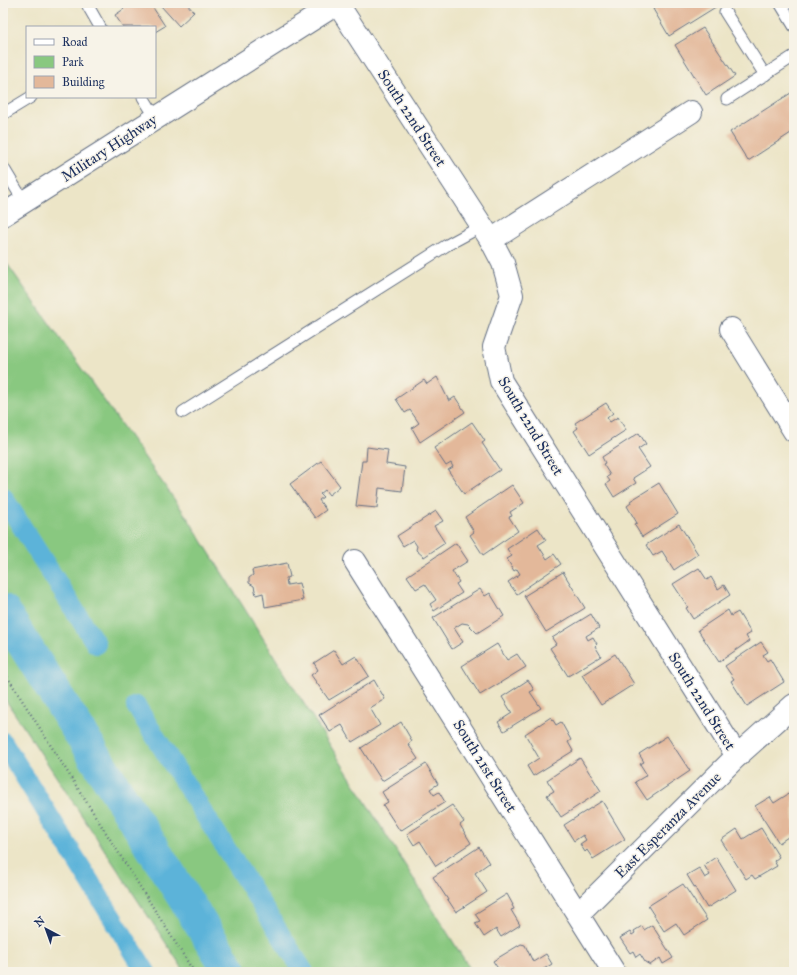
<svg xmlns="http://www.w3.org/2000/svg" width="797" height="975" viewBox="0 0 797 975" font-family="'IM FELL Great Primer',serif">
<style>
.green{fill:#89c880;stroke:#527c6f}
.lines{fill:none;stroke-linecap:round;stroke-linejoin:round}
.canal{stroke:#5cb3d9;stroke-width:20}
.river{stroke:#5cb3d9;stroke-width:34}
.building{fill:#e3b89a}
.lane-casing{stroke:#646f83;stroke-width:13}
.street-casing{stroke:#646f83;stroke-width:24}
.primary-casing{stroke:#646f83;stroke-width:24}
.path{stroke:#646f83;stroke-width:2.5;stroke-dasharray:1 3;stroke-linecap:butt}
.lane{stroke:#fff;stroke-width:11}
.street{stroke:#fff;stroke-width:22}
.primary{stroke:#fff;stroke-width:22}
.labels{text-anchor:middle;stroke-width:3;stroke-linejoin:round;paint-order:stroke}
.street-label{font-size:15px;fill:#1b2f5e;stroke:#f7f3e8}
</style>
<rect width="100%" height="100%" fill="#f7f3e8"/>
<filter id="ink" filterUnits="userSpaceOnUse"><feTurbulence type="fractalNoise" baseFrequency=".025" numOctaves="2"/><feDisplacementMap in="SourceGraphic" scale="8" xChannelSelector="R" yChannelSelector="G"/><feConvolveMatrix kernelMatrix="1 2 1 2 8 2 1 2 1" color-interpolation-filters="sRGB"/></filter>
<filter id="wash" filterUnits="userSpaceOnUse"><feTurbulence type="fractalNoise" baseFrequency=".012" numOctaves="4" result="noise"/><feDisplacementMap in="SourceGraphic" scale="16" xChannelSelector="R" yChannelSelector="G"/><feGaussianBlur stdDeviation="0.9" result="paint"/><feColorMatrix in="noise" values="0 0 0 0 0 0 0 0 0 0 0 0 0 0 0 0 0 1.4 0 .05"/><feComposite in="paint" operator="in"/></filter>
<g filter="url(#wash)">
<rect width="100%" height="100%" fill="#ece5c7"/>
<path class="green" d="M 3,258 L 189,520 L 472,972 L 185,972 L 3,696 Z"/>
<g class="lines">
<g class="canal">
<path d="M 3,497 L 96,644"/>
<path d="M 136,706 L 304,972"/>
<path d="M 3,742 L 146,972"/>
</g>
<path class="river" d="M 3,611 L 231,972"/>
</g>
<g id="blocks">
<g class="building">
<path d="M 120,3 L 150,3 L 165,26 L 155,32 L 155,27 L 123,27 L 115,15 L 124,9 Z"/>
<path d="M 164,3 L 186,3 L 194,12 L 179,26 L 161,6 Z"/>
<path d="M 663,3 L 722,3 L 669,36 L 653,9 Z"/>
<path d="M 703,28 L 735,76 L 706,95 L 675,45 Z"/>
<path d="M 794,91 L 794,131 L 748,161 L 730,132 Z"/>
<path d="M 437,377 L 449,401 L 455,397 L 465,412 L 420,442 L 412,428 L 419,423 L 410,410 L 405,413 L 396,399 L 424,380 L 427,384 Z"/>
<path d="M 606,403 L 613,413 L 607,418 L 610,422 L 618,417 L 626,430 L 589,454 L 574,431 L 578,428 L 575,423 Z"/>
<path d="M 472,422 L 485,441 L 482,443 L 500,470 L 464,494 L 448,470 L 453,467 L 451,463 L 446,466 L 434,448 Z"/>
<path d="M 639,433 L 646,444 L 638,449 L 650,467 L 633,478 L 636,483 L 614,497 L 606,484 L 610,481 L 607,477 L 610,475 L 603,464 L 605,463 L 602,457 Z"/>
<path d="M 367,447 L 388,450 L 386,464 L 405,467 L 402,491 L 379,488 L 377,508 L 356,506 L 362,461 L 366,461 Z"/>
<path d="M 321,461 L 340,486 L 329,495 L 325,490 L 320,494 L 323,497 L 319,500 L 326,510 L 315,518 L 290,484 Z"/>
<path d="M 659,483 L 678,514 L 642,537 L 634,524 L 637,523 L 627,506 L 631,503 L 630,501 Z"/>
<path d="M 512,485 L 524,503 L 510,512 L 512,516 L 509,517 L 518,531 L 483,555 L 470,535 L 474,532 L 465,517 Z"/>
<path d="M 436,511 L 443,521 L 434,526 L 445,543 L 424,557 L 416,550 L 417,546 L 413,540 L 403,546 L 397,536 Z"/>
<path d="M 679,524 L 698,554 L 674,570 L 662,551 L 653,556 L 646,545 Z"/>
<path d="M 538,528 L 546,540 L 538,545 L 547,559 L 554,554 L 561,564 L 517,594 L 508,582 L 520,574 L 517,569 L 514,571 L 507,559 L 512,556 L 507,549 Z"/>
<path d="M 456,543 L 468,561 L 452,571 L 459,582 L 456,584 L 462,593 L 434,611 L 430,604 L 436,600 L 425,584 L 416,589 L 407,576 Z"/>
<path d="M 287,563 L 290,577 L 286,578 L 287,585 L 299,583 L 303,600 L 265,607 L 263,593 L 256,595 L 254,586 L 249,583 L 249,578 L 253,575 L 252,570 Z"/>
<path d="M 699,568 L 707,580 L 711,577 L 718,589 L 724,585 L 730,595 L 693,619 L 686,608 L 688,607 L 673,584 Z"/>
<path d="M 563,572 L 585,608 L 546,632 L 524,596 Z"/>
<path d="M 480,589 L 485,596 L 490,593 L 504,616 L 477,633 L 468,624 L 462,623 L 454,628 L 463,642 L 452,649 L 433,618 Z"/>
<path d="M 728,610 L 731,616 L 738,612 L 751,633 L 746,636 L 749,641 L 719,662 L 698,630 Z"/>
<path d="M 591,614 L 599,628 L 586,636 L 588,640 L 593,637 L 597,644 L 595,646 L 601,656 L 568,676 L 550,648 L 556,644 L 552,638 Z"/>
<path d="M 761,642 L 768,652 L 763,655 L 767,661 L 770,659 L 784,682 L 747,706 L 731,681 L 734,679 L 725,666 Z"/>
<path d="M 497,644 L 507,660 L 517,654 L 526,667 L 480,695 L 462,666 Z"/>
<path d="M 334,650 L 343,664 L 356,656 L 369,676 L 329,700 L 311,675 L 318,670 L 314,663 Z"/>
<path d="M 615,654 L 634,684 L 601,705 L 582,675 Z"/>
<path d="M 374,680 L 385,699 L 370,708 L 380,725 L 352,742 L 342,725 L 330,732 L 319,715 Z"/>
<path d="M 528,680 L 534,690 L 530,692 L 541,708 L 504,731 L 498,722 L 512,713 L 502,697 Z"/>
<path d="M 551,717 L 556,725 L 561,722 L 571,740 L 568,742 L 573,751 L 533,776 L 527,766 L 539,758 L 525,734 Z"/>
<path d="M 401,722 L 412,741 L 408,744 L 418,759 L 382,781 L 361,748 Z"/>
<path d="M 667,736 L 690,771 L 647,800 L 635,782 L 647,775 L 640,764 L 644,762 L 639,754 Z"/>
<path d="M 580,758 L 601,791 L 561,817 L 547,795 L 554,791 L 547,780 Z"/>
<path d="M 426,764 L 438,784 L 430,789 L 434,795 L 439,792 L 445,802 L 400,831 L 383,805 L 388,802 L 382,792 Z"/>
<path d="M 793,791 L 794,833 L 779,843 L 755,806 L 770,797 L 774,803 Z"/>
<path d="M 602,801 L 625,839 L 593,859 L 587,850 L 585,852 L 580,844 L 586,840 L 583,835 L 574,841 L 564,825 Z"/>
<path d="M 452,805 L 464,822 L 460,825 L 471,843 L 436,866 L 420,841 L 414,845 L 407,834 Z"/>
<path d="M 761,828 L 779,857 L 774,861 L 777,866 L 755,879 L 752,875 L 746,879 L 721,840 L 737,829 L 743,839 Z"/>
<path d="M 479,847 L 489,863 L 475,873 L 487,892 L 456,912 L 433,877 Z"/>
<path d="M 716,857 L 736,890 L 707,908 L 687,875 L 699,868 L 705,878 L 710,875 L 704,865 Z"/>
<path d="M 683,884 L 707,920 L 684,935 L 676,923 L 664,931 L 648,906 Z"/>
<path d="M 507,894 L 513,905 L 512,905 L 514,909 L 511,910 L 520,925 L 501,937 L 496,929 L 484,937 L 475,923 L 480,921 L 475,914 Z"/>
<path d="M 652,925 L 673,958 L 663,964 L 660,958 L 650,965 L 645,962 L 640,954 L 636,957 L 633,951 L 630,953 L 620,938 L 630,932 L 632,935 L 635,933 L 634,931 L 642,926 L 644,930 Z"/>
<path d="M 521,944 L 525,945 L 533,962 L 546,954 L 552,964 L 539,972 L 504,972 L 502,968 L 499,970 L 493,961 Z"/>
</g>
</g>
</g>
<g filter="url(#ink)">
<use href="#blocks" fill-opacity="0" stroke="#646f83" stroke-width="1"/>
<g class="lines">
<g class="lane-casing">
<g id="lane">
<path d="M 89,3 L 88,6 L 100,27"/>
<path d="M 780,3 L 794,26"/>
<path d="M 725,12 L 765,75"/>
<path d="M 143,97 L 156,118"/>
<path d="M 727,99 L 794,56"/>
<path d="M 3,114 L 31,97"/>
<path d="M 3,167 L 24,202"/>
<path d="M 183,412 L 447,245 L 482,226"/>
</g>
</g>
<g class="street-casing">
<g id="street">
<path d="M 337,3 L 491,240 L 503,263 L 512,295 L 494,347 L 501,381 L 737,756"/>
<path d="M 491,240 L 691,112"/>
<path d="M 731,329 L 794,431"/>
<path d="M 355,561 L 614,972"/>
<path d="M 578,914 L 737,756 L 794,705"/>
</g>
</g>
<g class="primary-casing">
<path id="primary" d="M 3,215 L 338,3"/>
</g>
<path class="path" d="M 3,670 L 194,972"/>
<use href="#lane" class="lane"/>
<use href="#street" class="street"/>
<use href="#primary" class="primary"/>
</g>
</g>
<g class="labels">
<g class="street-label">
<text transform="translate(412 118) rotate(57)" y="5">South 22nd Street</text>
<text transform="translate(109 148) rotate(-33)" y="5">Military Highway</text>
<text transform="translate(531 426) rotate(59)" y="5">South 22nd Street</text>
<text transform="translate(702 701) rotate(58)" y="5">South 22nd Street</text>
<text transform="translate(485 766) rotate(58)" y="5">South 21st Street</text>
<text transform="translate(668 825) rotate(-45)" y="5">East Esperanza Avenue</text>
</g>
</g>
<rect width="797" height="975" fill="none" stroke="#f7f3e8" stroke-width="16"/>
<rect x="26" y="26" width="130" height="72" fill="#f7f3e8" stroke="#9fa5b1"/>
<rect x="34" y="39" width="20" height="6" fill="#ffffff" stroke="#9fa5b1"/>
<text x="62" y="46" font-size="12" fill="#1b2f5e">Road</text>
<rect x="34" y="56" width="20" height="12" fill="#89c880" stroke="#9fa5b1"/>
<text x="62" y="66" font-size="12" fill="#1b2f5e">Park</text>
<rect x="34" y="76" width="20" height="12" fill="#e3b89a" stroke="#9fa5b1"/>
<text x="62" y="86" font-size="12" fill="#1b2f5e">Building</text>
<g transform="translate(46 929) rotate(319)" stroke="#f7f3e8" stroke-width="3" paint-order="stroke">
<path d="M0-3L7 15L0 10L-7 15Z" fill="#1b2f5e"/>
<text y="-6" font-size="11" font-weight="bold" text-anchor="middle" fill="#1b2f5e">N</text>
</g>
</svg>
